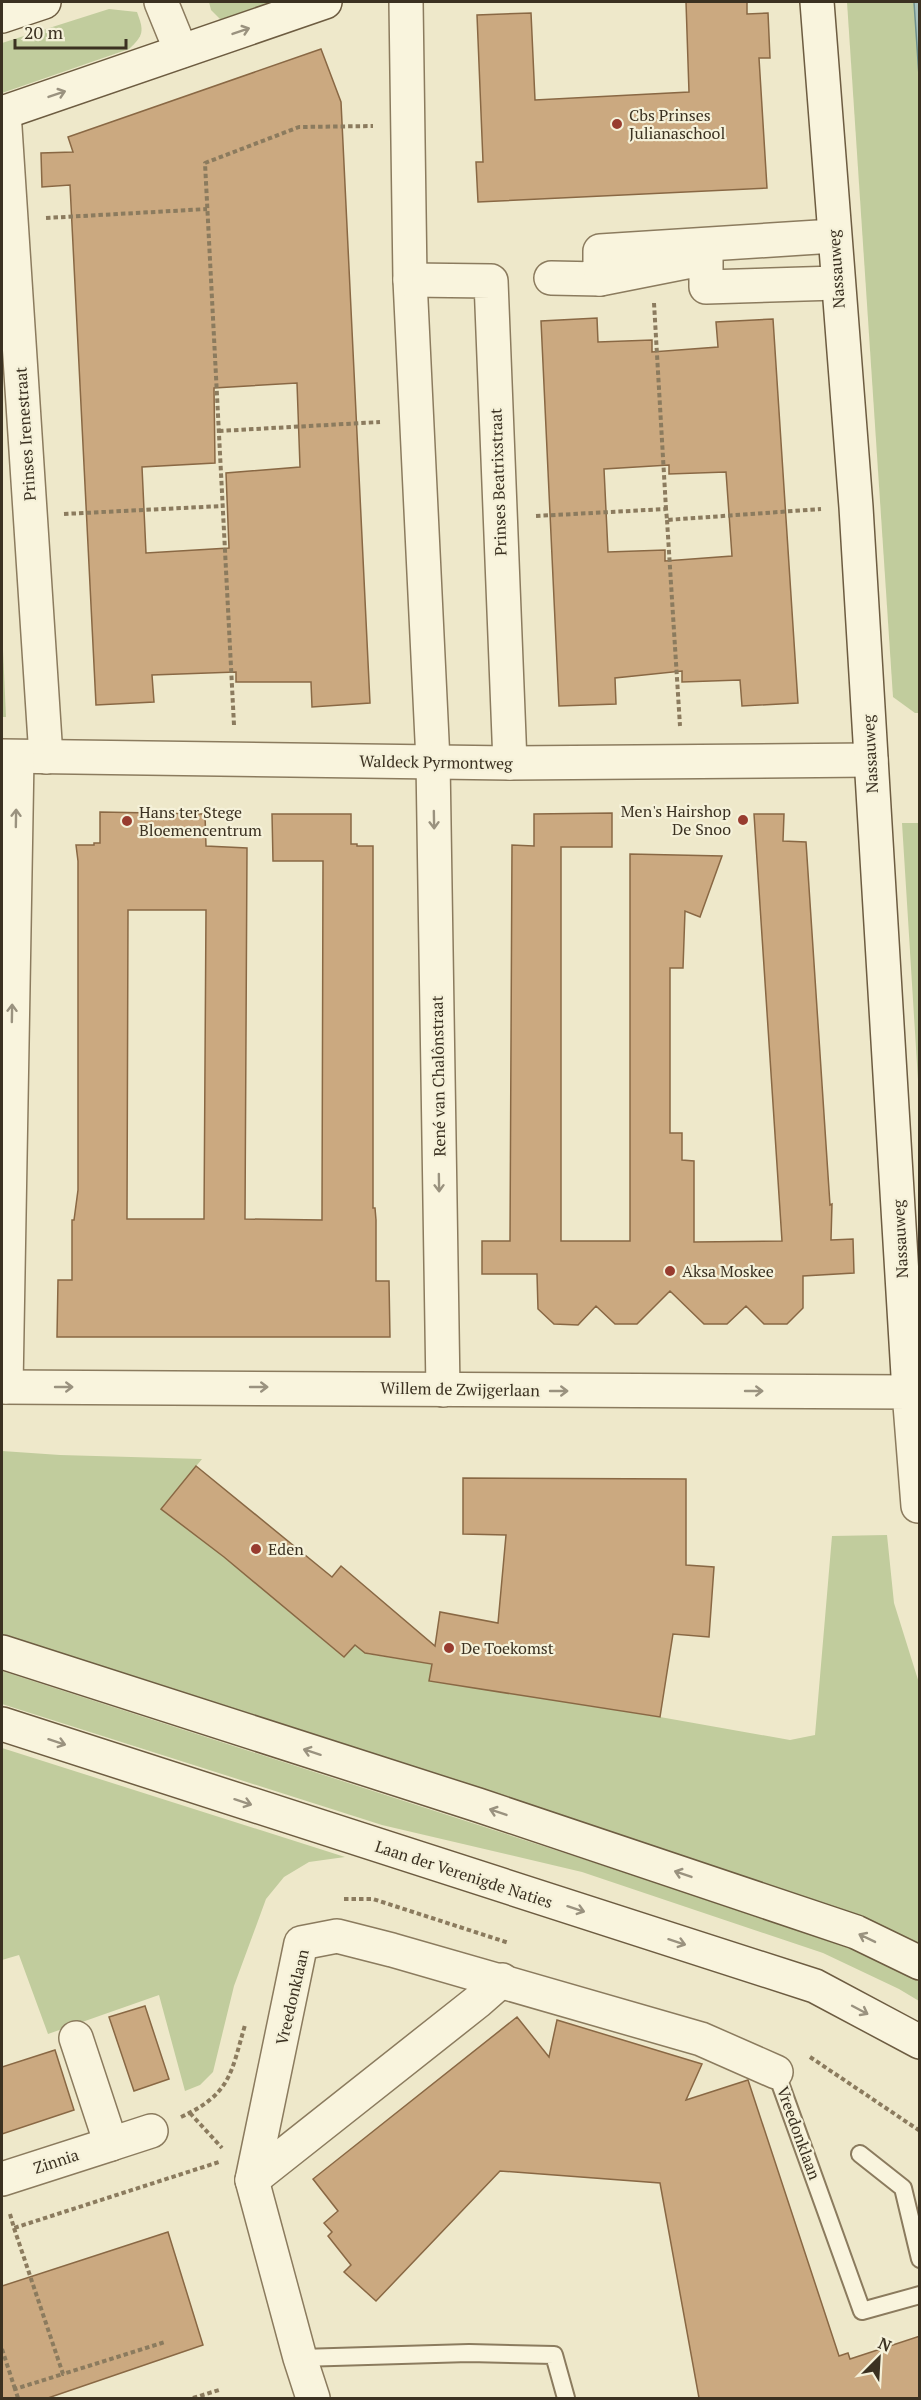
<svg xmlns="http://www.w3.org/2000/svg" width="921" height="2400" viewBox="0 0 921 2400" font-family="'PT Serif',serif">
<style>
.green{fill:#c1cc9d}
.water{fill:#aac3be;stroke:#70918d;stroke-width:1.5}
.building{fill:#cba980;stroke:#896844;stroke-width:1.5;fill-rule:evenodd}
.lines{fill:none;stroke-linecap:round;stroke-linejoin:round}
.lane-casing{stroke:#8b7b5e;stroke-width:20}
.street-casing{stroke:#8b7b5e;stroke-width:36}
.secondary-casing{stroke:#6d5c41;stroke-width:36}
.path{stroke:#8b7b5e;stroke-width:4;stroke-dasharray:4.5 3;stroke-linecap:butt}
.lane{stroke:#f9f4dd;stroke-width:16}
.street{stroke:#f9f4dd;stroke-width:33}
.secondary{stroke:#f9f4dd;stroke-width:33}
.oneway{stroke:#9a927f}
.poi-dot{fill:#983c2f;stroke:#f5f1d9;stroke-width:2}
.labels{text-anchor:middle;stroke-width:4.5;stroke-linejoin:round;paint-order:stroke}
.poi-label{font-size:16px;fill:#3b3121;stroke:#f5f1d9;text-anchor:start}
.street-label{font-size:16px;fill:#3b3121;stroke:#f5f1d9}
</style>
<rect width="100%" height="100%" fill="#eee8ca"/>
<g class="green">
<path d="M 209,2 L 278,2 L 235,18 L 220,19 L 211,10 Z"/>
<path d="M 847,2 L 914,2 L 920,77 L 919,713 L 915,713 L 893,697 Z"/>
<path d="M 109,9 L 137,12 C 144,31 144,35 129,49 L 2,93 L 2,43 Z"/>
<path d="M 2,628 L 6,717 L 2,717 Z"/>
<path d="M 902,823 L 919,823 L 919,1096 Z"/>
<path d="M 2,1451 L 60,1455 L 202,1459 L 162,1508 L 319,1633 L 317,1635 L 344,1657 L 355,1645 L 367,1654 L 432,1664 L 429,1681 L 660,1717 L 790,1740 L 815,1735 L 832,1536 L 887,1535 L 894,1603 L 919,1683 L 919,1943 C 617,1830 310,1731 2,1635 Z"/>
<path d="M 2,1671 L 840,1942 L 907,1974 L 919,1982 L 919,2001 L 899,1989 L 823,1953 L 582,1872 L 382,1825 L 2,1704 Z"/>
<path d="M 2,1748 L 345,1857 L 309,1862 L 284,1877 L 266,1899 L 234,1986 L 213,2072 L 200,2085 L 185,2091 L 159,1995 L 48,2034 L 19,1955 L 2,1960 Z"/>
</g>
<path class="water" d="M 914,2 L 919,2 L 919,76 Z"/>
<g class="building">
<path d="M 686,2 L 747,2 L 747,14 L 768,13 L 770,58 L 759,58 L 767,188 L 478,202 L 476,162 L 483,162 L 477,15 L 531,13 L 535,100 L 689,92 Z"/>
<path d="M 321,49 L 341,102 L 370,703 L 312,707 L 311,682 L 236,682 L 236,672 L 152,675 L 154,702 L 96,705 L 70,185 L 42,187 L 41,153 L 73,152 L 68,137 ZM 297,383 L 300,467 L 226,473 L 229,548 L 146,553 L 142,467 L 215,463 L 214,388 Z"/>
<path d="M 597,318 L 598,342 L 652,340 L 652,352 L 718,347 L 716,322 L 773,319 L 798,703 L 742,706 L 740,680 L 682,682 L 682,671 L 615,678 L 616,704 L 559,706 L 541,321 ZM 669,465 L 669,474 L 726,472 L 732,556 L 665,561 L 665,550 L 608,552 L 604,469 Z"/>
<path d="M 100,812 L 205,814 L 206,846 L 247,848 L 245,1219 L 322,1220 L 323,861 L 273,861 L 272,814 L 351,814 L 351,844 L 357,844 L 357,846 L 373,846 L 373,1208 L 375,1208 L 376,1220 L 376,1281 L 389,1281 L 390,1337 L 57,1337 L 58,1280 L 72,1280 L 72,1220 L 74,1220 L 78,1190 L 78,861 L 76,845 L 94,845 L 94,843 L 100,843 ZM 128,910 L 206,910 L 204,1219 L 127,1219 Z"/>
<path d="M 612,813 L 612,847 L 561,847 L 561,1241 L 630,1241 L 630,854 L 722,856 L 700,917 L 685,911 L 683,968 L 670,968 L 670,1133 L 682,1133 L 682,1160 L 694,1161 L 694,1242 L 782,1241 L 754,814 L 784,814 L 783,841 L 806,842 L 830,1205 L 832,1204 L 831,1240 L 853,1239 L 854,1273 L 803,1276 L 803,1308 L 787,1324 L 764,1324 L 746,1306 L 727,1324 L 704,1324 L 670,1291 L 637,1324 L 615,1324 L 596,1306 L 578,1325 L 554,1324 L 538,1309 L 537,1274 L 482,1274 L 482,1241 L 510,1241 L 512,845 L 534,846 L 534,814 Z"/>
<path d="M 196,1466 L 332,1577 L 341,1566 L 435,1646 L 440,1612 L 498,1623 L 506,1535 L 463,1534 L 463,1478 L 686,1479 L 686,1565 L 714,1567 L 709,1637 L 673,1634 L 660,1717 L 429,1681 L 432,1664 L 365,1653 L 355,1645 L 344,1657 L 224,1557 L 161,1509 Z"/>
<path d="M 145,2006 L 169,2079 L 134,2091 L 109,2017 Z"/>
<path d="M 517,2017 L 549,2057 L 557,2020 L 702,2064 L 686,2100 L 748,2080 L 839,2356 L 848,2353 L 850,2359 L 920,2336 L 920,2398 L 699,2398 L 660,2183 L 500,2171 L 376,2301 L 344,2272 L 351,2265 L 328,2236 L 332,2232 L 324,2223 L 338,2211 L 313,2179 Z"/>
<path d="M 55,2050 L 74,2110 L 2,2134 L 2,2067 Z"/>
<path d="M 168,2232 L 203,2345 L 48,2398 L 2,2398 L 2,2286 Z"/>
</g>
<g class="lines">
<g class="lane-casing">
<g id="lane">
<path d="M 776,2072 L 862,2311 L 920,2295"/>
<path d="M 860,2154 L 903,2188 L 920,2259"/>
<path d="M 300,2358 L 469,2353 L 554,2355 L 566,2398"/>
</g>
</g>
<g class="street-casing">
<g id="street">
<path d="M 161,2 L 181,51"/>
<path d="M 406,2 L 410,280 L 433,761 L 443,1390"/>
<path d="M 4,112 L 46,757"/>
<path d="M 551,278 L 600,279 L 600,251 L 834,236"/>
<path d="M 600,279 L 706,258 L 706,287 L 837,283"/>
<path d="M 410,280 L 491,281 L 510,763"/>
<path d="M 2,756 L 510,763 L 871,760"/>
<path d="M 2,1387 L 909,1392 L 918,1506"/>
<path d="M 6,1387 L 17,757"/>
<path d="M 111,2144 L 151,2131"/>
<path d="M 2,2179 L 111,2144 L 76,2038"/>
<path d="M 252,2180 L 477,2002 L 502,1980"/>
<path d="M 313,2398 L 300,2358 L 252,2180 L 301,1943 L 337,1936 L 392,1950 L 701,2039 L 776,2072"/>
</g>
</g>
<g class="secondary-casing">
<g id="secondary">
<path d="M 817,2 L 856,507 L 909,1392 L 920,1392"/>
<path d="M 2,16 L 44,2"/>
<path d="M 2,113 L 325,2"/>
<path d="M 2,1652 L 478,1805 L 856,1932 L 920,1963"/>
<path d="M 2,1724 L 815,1986 L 920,2042"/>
</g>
</g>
<g class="path">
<path d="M 46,218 L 207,209"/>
<path d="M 654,303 L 666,509"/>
<path d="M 219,431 L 380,422"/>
<path d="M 64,514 L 222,506"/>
<path d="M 536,516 L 666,509 L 667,520 L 821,509"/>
<path d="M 667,520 L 680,726"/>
<path d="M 234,725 L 205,163 L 299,127 L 373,126"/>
<path d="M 344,1899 L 373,1899 L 509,1943"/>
<path d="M 810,2057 L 920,2131"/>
<path d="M 190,2113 L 222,2148"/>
<path d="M 181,2117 C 231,2094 231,2073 245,2025"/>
<path d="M 10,2214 L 14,2228 L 219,2162"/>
<path d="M 14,2228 L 63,2374 L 165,2342"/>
<path d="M 2,2349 L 15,2389"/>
<path d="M 18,2398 L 15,2389 L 63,2374"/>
<path d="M 193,2398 L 219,2390"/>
</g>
<use href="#lane" class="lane"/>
<use href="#street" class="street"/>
<use href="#secondary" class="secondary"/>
</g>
<defs><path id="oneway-shaft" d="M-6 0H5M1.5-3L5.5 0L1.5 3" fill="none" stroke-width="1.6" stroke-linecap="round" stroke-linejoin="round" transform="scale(1.5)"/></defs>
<g class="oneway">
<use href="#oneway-shaft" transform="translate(241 31) rotate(-19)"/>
<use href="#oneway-shaft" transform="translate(57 94) rotate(-19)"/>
<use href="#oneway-shaft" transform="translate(16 818) rotate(-89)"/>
<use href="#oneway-shaft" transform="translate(434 820) rotate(89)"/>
<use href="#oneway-shaft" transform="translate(12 1013) rotate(-89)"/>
<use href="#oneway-shaft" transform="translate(439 1183) rotate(89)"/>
<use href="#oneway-shaft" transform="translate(64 1387)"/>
<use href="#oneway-shaft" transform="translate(259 1387)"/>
<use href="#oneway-shaft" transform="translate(559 1391)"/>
<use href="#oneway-shaft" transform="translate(754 1391)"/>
<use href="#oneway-shaft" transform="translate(57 1742) rotate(18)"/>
<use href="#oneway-shaft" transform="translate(312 1752) rotate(-162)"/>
<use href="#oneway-shaft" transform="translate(243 1802) rotate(18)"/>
<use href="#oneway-shaft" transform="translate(498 1812) rotate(-161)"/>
<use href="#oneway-shaft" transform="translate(683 1874) rotate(-161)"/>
<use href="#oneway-shaft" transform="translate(576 1909) rotate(18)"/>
<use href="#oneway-shaft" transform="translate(867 1938) rotate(-154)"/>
<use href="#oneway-shaft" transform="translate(677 1942) rotate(18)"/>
<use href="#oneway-shaft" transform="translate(860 2010) rotate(28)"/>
</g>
<g class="poi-dot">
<circle cx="617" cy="124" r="6"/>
<circle cx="743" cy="820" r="6"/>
<circle cx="127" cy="821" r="6"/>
<circle cx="670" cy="1271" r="6"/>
<circle cx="256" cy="1549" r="6"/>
<circle cx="449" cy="1648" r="6"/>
</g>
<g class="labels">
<g class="poi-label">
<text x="629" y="121">Cbs Prinses<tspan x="629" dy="18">Julianaschool</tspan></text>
<text x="731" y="817" text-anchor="end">Men's Hairshop<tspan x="731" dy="18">De Snoo</tspan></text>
<text x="139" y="818">Hans ter Stege<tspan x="139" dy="18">Bloemencentrum</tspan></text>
<text x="682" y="1277">Aksa Moskee</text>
<text x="268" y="1555">Eden</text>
<text x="461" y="1654">De Toekomst</text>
</g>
<g class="street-label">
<text transform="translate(836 269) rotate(-94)" y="6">Nassauweg</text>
<text transform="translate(25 434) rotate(-94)" y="6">Prinses Irenestraat</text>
<text transform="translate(498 482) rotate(-92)" y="6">Prinses Beatrixstraat</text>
<text transform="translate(870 754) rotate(-93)" y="6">Nassauweg</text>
<text transform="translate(436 762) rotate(1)" y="6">Waldeck Pyrmontweg</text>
<text transform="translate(438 1076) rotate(-91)" y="6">René van Chalônstraat</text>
<text transform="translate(900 1239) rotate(-93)" y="6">Nassauweg</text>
<text transform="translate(460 1389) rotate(1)" y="6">Willem de Zwijgerlaan</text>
<text transform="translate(464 1874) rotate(18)" y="6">Laan der Verenigde Naties</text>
<text transform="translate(292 1997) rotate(-77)" y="6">Vreedonklaan</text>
<text transform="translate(799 2133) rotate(70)" y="6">Vreedonklaan</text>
<text transform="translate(56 2161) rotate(-18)" y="6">Zinnia</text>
</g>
</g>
<rect width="921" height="2400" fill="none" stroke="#3b3121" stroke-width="6"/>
<g transform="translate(879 2358) rotate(24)" stroke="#f5f1d9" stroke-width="4.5" paint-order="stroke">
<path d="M0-4.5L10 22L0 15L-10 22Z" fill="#3b3121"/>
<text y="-9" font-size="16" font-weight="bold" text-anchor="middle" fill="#3b3121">N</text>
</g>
<path d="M15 39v9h111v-9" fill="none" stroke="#3b3121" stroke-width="3"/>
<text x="24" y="39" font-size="18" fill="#3b3121" stroke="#f5f1d9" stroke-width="4.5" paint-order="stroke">20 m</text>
</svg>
